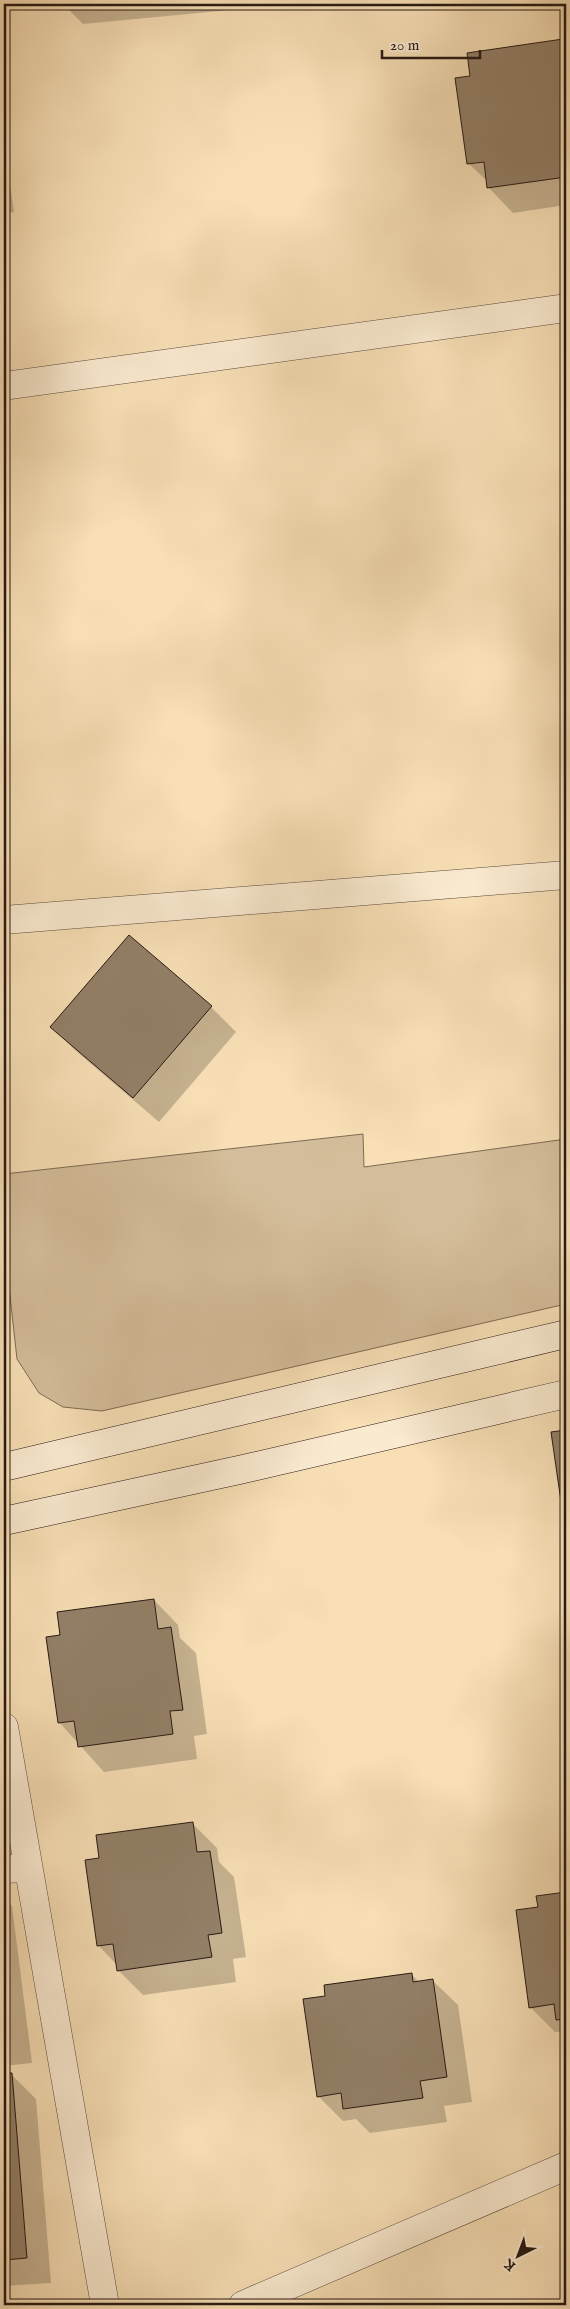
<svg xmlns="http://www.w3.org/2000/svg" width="570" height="2309" viewBox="0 0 570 2309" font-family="'IM FELL English',serif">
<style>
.green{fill:#d4bd9a;stroke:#7d6b56}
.shadow{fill:#0003}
.building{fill:#938068;stroke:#261913}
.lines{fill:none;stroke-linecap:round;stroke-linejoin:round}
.street-casing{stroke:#5a4a3c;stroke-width:29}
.secondary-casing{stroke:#261913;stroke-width:29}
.street{stroke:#faead0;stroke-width:28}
.secondary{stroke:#faead0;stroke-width:28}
</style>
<rect width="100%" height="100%" fill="#f8dfb6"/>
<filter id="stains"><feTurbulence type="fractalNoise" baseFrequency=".004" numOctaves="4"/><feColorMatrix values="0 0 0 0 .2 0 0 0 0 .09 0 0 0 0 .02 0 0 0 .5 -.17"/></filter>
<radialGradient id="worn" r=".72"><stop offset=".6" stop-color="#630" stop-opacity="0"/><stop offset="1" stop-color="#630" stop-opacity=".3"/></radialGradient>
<path class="green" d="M 363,1134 L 364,1167 L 566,1139 L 566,1304 L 102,1411 L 63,1407 L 39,1393 L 17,1359 L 4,1242 L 4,1174 Z"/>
<g class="shadow">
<path d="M 63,4 L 292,4 L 83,24 Z"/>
<path d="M 563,41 L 566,44 L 566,205 L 513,213 L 489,188 L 488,182 L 468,163 Z"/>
<path d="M 4,146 L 14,212 L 4,214 Z"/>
<path d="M 211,1007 L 236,1032 L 159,1122 L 76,1051 L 52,1027 Z"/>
<path d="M 566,1431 L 566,1528 L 552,1433 Z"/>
<path d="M 154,1600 L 178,1625 L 180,1638 L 196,1653 L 207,1734 L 194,1736 L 197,1759 L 104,1772 L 59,1722 L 62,1636 Z"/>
<path d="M 4,1815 L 6,1842 L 4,1842 Z"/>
<path d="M 192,1823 L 217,1848 L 219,1862 L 234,1877 L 246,1957 L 233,1959 L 236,1982 L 143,1995 L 118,1970 L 117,1965 L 98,1945 L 101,1859 Z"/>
<path d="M 566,1893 L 566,2031 L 555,2032 L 530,2007 L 539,1908 L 538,1897 Z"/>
<path d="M 4,1898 L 12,1906 L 32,2063 L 4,2066 Z"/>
<path d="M 411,1974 L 419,1982 L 433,1981 L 458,2005 L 472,2102 L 444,2106 L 447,2122 L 370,2133 L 356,2119 L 343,2121 L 318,2096 L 327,1997 Z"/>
<path d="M 11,2074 L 36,2099 L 51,2283 L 4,2286 L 4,2075 Z"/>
</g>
<g class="building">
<path d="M 563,39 L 566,59 L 566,177 L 487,188 L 484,162 L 467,164 L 455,78 L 470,76 L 467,53 Z"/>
<path d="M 129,935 L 212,1006 L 133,1098 L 50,1027 Z"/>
<path d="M 566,1430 L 566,1536 L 551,1432 Z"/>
<path d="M 154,1599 L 158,1629 L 171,1627 L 183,1710 L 170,1711 L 173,1734 L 78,1747 L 74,1721 L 58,1723 L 46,1637 L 60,1635 L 57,1612 Z"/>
<path d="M 193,1822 L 197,1852 L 210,1851 L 222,1933 L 208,1935 L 212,1957 L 117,1971 L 113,1944 L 97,1946 L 85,1860 L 99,1858 L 96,1835 Z"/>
<path d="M 566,1892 L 566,2019 L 556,2020 L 554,2004 L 529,2008 L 516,1910 L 538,1907 L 536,1896 Z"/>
<path d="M 412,1973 L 413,1982 L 433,1979 L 447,2077 L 420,2081 L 423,2098 L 343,2109 L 341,2093 L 317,2097 L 303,1999 L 325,1996 L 324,1985 Z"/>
<path d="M 4,2006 L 8,2038 L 4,2039 Z"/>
<path d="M 4,2073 L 12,2073 L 27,2258 L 4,2260 Z"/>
</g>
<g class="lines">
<g class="street-casing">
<g id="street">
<path d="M 4,386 L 566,308"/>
<path d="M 4,920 L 566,875"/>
<path d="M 4,1727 L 105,2305"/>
<path d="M 4,1869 L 28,1868"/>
<path d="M 243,2305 L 566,2166"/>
</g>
</g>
<g class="secondary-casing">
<g id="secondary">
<path d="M 4,1467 L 566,1334"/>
<path d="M 4,1521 L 239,1470 L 566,1394"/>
</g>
</g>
<use href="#street" class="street"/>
<use href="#secondary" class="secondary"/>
</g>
<rect width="570" height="2309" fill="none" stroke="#f8dfb6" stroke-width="20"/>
<rect x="5" y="5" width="560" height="2299" fill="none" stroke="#261913" stroke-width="2.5"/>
<rect x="10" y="10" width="550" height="2289" fill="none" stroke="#261913"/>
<g transform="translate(518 2256) rotate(222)" stroke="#faead0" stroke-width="4" paint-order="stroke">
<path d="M0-4L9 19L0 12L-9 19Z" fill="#261913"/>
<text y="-8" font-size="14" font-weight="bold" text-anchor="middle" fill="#261913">K</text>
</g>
<path d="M382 50v8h98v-8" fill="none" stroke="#261913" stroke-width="2.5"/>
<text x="390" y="50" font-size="15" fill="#261913" stroke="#faead0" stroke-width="4" paint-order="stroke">20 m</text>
<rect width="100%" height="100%" filter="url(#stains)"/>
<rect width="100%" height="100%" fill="url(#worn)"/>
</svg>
